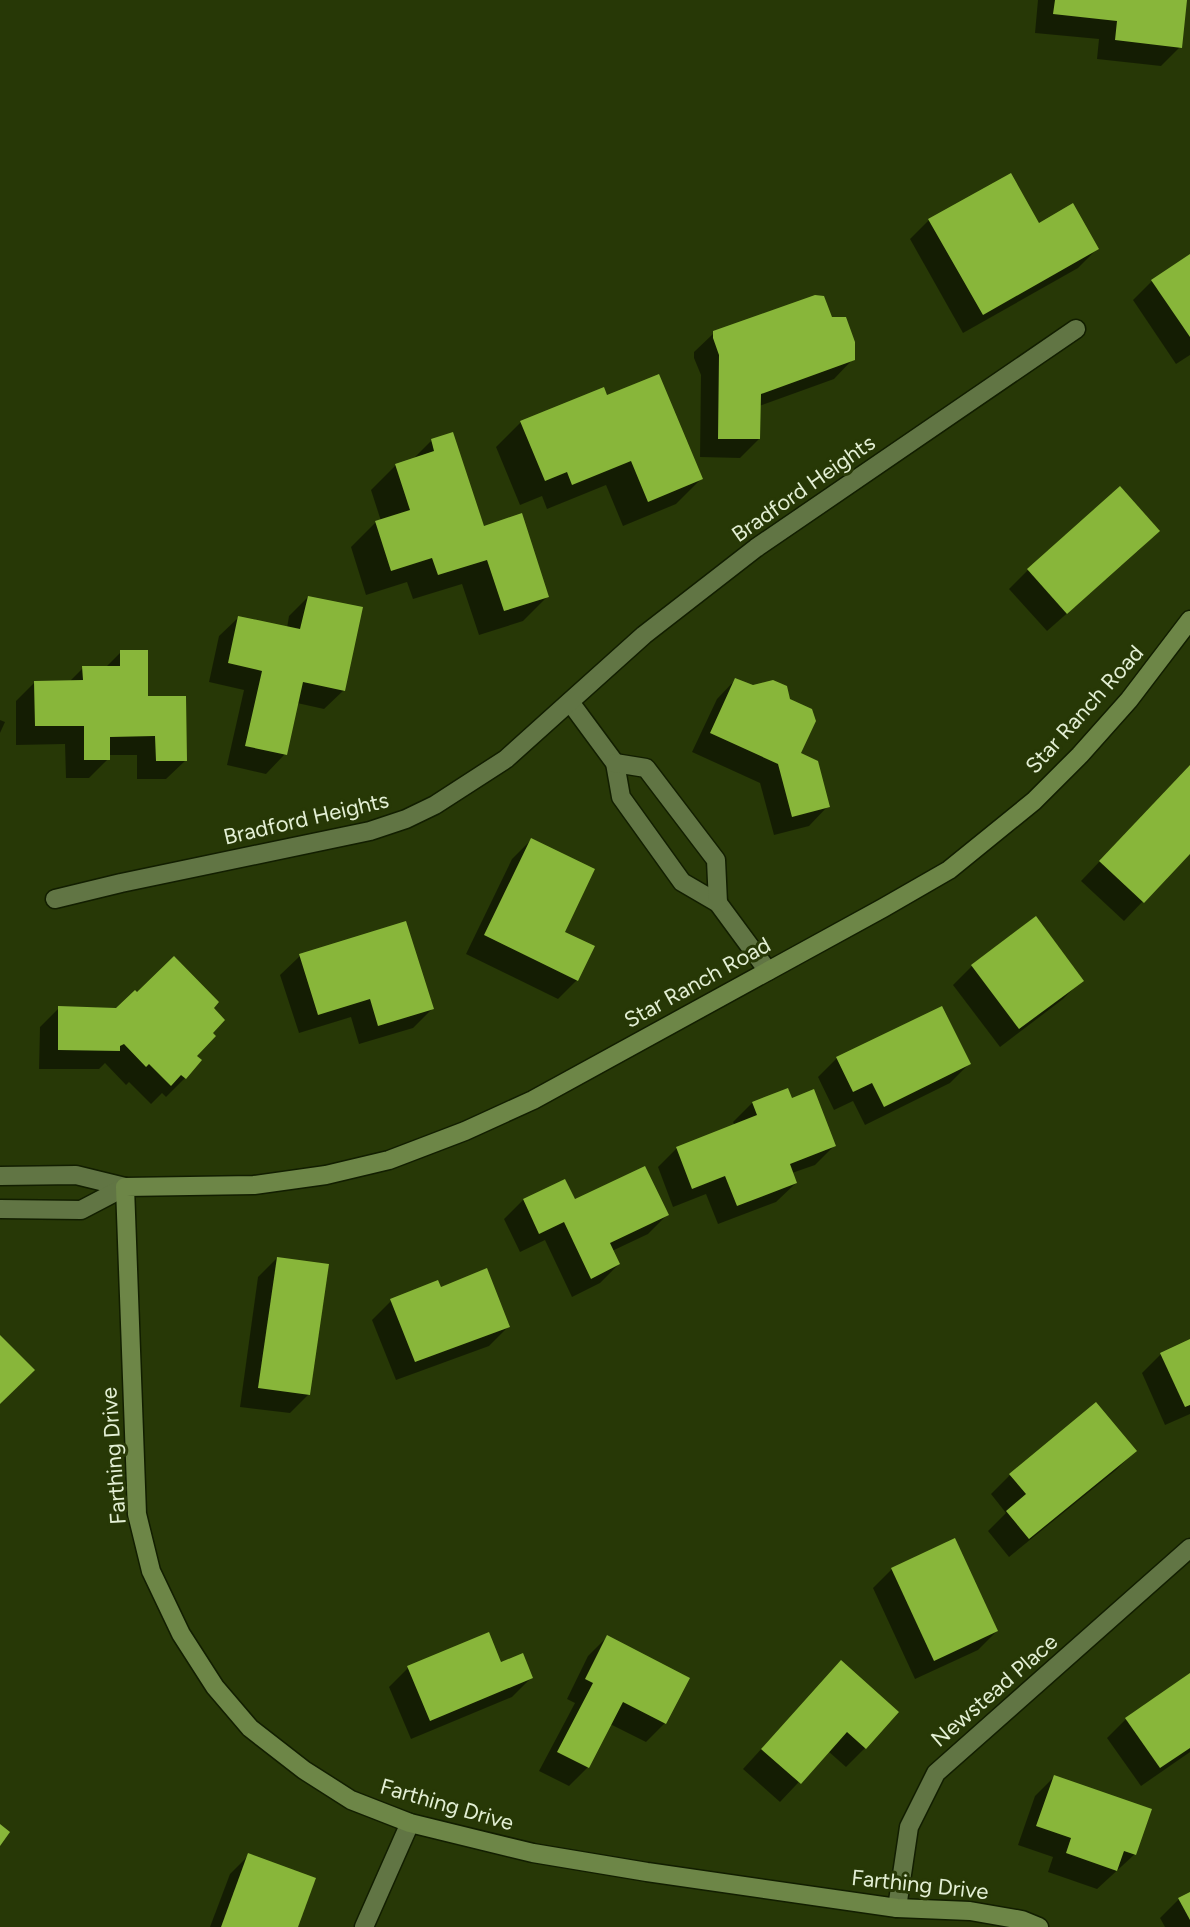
<svg xmlns="http://www.w3.org/2000/svg" width="1190" height="1927" viewBox="0 0 1190 1927" font-family="Figtree,sans-serif">
<style>
.shadow{fill:#0007}
.building{fill:#88b63a}
.lines{fill:none;stroke-linecap:round;stroke-linejoin:round}
.street-casing{stroke:#121e00;stroke-width:21}
.secondary-casing{stroke:#121e00;stroke-width:21}
.street{stroke:#617544;stroke-width:18}
.secondary{stroke:#6d8647;stroke-width:18}
.labels{text-anchor:middle;stroke-width:6;stroke-linejoin:round;paint-order:stroke}
.street-label{font-size:22px;fill:#e3efd4;stroke:#273806}
</style>
<rect width="100%" height="100%" fill="#273806"/>
<g class="shadow">
<path d="M 1038,0 L 1177,0 L 1180,47 L 1161,66 L 1097,59 L 1099,39 L 1035,33 Z"/>
<path d="M 929,220 L 1038,225 L 1097,249 L 1078,268 L 963,333 L 910,239 Z"/>
<path d="M 1190,255 L 1190,355 L 1176,364 L 1133,300 L 1152,281 Z"/>
<path d="M 714,333 L 853,359 L 834,379 L 759,406 L 759,439 L 740,458 L 700,457 L 701,375 L 694,358 L 694,352 Z"/>
<path d="M 606,397 L 701,479 L 676,504 L 623,526 L 606,485 L 547,509 L 542,496 L 520,505 L 496,447 L 521,422 Z"/>
<path d="M 431,441 L 483,528 L 548,596 L 523,621 L 479,635 L 462,584 L 413,599 L 407,582 L 366,595 L 351,547 L 376,522 L 381,521 L 371,490 L 396,465 L 413,459 Z"/>
<path d="M 1158,531 L 1139,550 L 1047,631 L 1009,589 L 1028,570 Z"/>
<path d="M 308,597 L 344,690 L 324,709 L 297,703 L 285,754 L 266,774 L 227,765 L 244,690 L 209,682 L 219,636 L 239,617 L 287,628 L 289,616 Z"/>
<path d="M 121,652 L 186,760 L 166,779 L 137,779 L 137,755 L 108,755 L 108,759 L 89,778 L 66,778 L 65,744 L 16,745 L 16,701 L 35,682 L 69,682 L 83,668 L 105,668 Z"/>
<path d="M 736,679 L 753,687 L 799,754 L 828,806 L 809,826 L 774,835 L 760,783 L 692,752 L 717,699 Z"/>
<path d="M 0,720 L 5,722 L 0,733 Z"/>
<path d="M 1190,767 L 1190,852 L 1124,921 L 1081,881 Z"/>
<path d="M 531,840 L 577,980 L 558,999 L 466,954 L 512,859 Z"/>
<path d="M 300,956 L 432,1009 L 413,1028 L 359,1044 L 351,1017 L 299,1033 L 280,975 Z"/>
<path d="M 972,966 L 1082,980 L 1063,999 L 1000,1047 L 953,985 Z"/>
<path d="M 59,1008 L 212,1009 L 185,1078 L 166,1097 L 162,1093 L 151,1104 L 129,1082 L 126,1085 L 105,1063 L 99,1069 L 39,1069 L 40,1027 Z"/>
<path d="M 837,1058 L 969,1064 L 950,1083 L 865,1125 L 853,1101 L 834,1110 L 818,1077 Z"/>
<path d="M 792,1100 L 834,1146 L 815,1165 L 792,1173 L 796,1183 L 776,1202 L 718,1224 L 706,1194 L 673,1207 L 658,1167 L 677,1148 L 735,1126 L 733,1122 L 752,1103 Z"/>
<path d="M 565,1181 L 574,1201 L 667,1215 L 648,1234 L 612,1251 L 619,1264 L 600,1283 L 572,1297 L 545,1240 L 520,1252 L 504,1219 L 523,1200 Z"/>
<path d="M 277,1258 L 309,1394 L 290,1413 L 240,1407 L 258,1277 Z"/>
<path d="M 437,1282 L 440,1289 L 508,1327 L 489,1346 L 396,1380 L 372,1320 L 391,1301 Z"/>
<path d="M 1190,1341 L 1190,1414 L 1165,1425 L 1142,1373 L 1161,1354 Z"/>
<path d="M 1096,1404 L 1135,1451 L 1116,1470 L 1009,1557 L 988,1531 L 1006,1513 L 991,1494 L 1010,1475 Z"/>
<path d="M 892,1569 L 997,1631 L 978,1650 L 915,1679 L 873,1588 Z"/>
<path d="M 607,1637 L 665,1723 L 646,1742 L 610,1724 L 588,1767 L 569,1786 L 539,1771 L 575,1703 L 567,1699 L 588,1656 Z"/>
<path d="M 841,1662 L 865,1748 L 846,1767 L 828,1751 L 780,1802 L 743,1769 Z"/>
<path d="M 500,1664 L 531,1678 L 512,1697 L 411,1739 L 389,1687 L 408,1668 Z"/>
<path d="M 1190,1675 L 1190,1752 L 1141,1786 L 1107,1738 L 1126,1719 Z"/>
<path d="M 1054,1777 L 1135,1854 L 1097,1889 L 1048,1872 L 1053,1857 L 1018,1845 L 1035,1796 Z"/>
<path d="M 249,1855 L 296,1927 L 210,1927 L 230,1874 Z"/>
<path d="M 1190,1893 L 1190,1927 L 1165,1927 L 1160,1918 L 1179,1899 Z"/>
</g>
<g class="building">
<path d="M 1055,0 L 1187,0 L 1182,48 L 1115,40 L 1117,21 L 1053,14 Z"/>
<path d="M 1011,173 L 1039,223 L 1073,203 L 1099,249 L 983,315 L 928,219 Z"/>
<path d="M 1190,254 L 1190,337 L 1151,280 Z"/>
<path d="M 815,295 L 824,296 L 832,317 L 846,317 L 855,342 L 855,360 L 761,394 L 760,439 L 718,439 L 719,355 L 713,338 L 713,331 Z"/>
<path d="M 659,374 L 703,479 L 648,502 L 631,461 L 572,485 L 567,472 L 545,481 L 520,421 L 604,387 L 607,395 Z"/>
<path d="M 453,432 L 484,526 L 522,513 L 549,597 L 504,611 L 487,560 L 438,575 L 432,558 L 391,571 L 375,521 L 410,510 L 395,464 L 434,451 L 431,439 Z"/>
<path d="M 1120,486 L 1160,531 L 1067,614 L 1027,569 Z"/>
<path d="M 308,596 L 363,607 L 345,691 L 303,682 L 287,755 L 245,746 L 262,671 L 228,663 L 238,616 L 300,629 Z"/>
<path d="M 120,650 L 148,650 L 148,696 L 186,696 L 187,761 L 156,761 L 155,736 L 110,737 L 110,760 L 84,760 L 84,726 L 35,726 L 34,681 L 83,680 L 82,666 L 120,666 Z"/>
<path d="M 735,678 L 753,685 L 773,680 L 787,686 L 790,699 L 812,709 L 816,721 L 801,753 L 818,761 L 830,807 L 792,817 L 778,764 L 710,733 Z"/>
<path d="M 1190,765 L 1190,854 L 1144,903 L 1099,861 Z"/>
<path d="M 531,838 L 595,869 L 565,932 L 595,946 L 578,981 L 484,935 Z"/>
<path d="M 1036,916 L 1084,981 L 1019,1029 L 971,965 Z"/>
<path d="M 406,921 L 434,1009 L 378,1026 L 370,999 L 318,1015 L 299,954 Z"/>
<path d="M 174,956 L 219,1002 L 214,1008 L 225,1020 L 213,1033 L 216,1036 L 197,1056 L 202,1060 L 186,1079 L 181,1075 L 171,1086 L 149,1064 L 146,1067 L 124,1044 L 120,1046 L 120,1051 L 58,1050 L 58,1006 L 116,1008 L 135,990 L 137,992 Z"/>
<path d="M 942,1006 L 971,1064 L 884,1107 L 872,1083 L 853,1092 L 836,1057 Z"/>
<path d="M 788,1088 L 792,1098 L 814,1089 L 836,1146 L 790,1164 L 797,1183 L 737,1206 L 725,1176 L 692,1189 L 676,1147 L 757,1115 L 752,1102 Z"/>
<path d="M 645,1166 L 669,1215 L 610,1243 L 620,1264 L 591,1279 L 564,1222 L 539,1234 L 523,1199 L 565,1179 L 575,1199 Z"/>
<path d="M 277,1257 L 329,1264 L 310,1395 L 258,1388 Z"/>
<path d="M 487,1268 L 510,1327 L 415,1362 L 390,1299 L 438,1280 L 441,1287 Z"/>
<path d="M 0,1335 L 35,1370 L 0,1404 Z"/>
<path d="M 1190,1339 L 1190,1405 L 1185,1407 L 1160,1353 Z"/>
<path d="M 1096,1402 L 1137,1451 L 1029,1539 L 1006,1511 L 1026,1494 L 1009,1474 Z"/>
<path d="M 955,1538 L 998,1631 L 934,1661 L 891,1568 Z"/>
<path d="M 489,1632 L 501,1662 L 523,1653 L 533,1678 L 430,1721 L 407,1666 Z"/>
<path d="M 607,1635 L 690,1678 L 666,1724 L 623,1702 L 589,1768 L 557,1752 L 593,1683 L 585,1679 Z"/>
<path d="M 841,1660 L 899,1712 L 866,1749 L 847,1732 L 801,1784 L 761,1749 Z"/>
<path d="M 1190,1673 L 1190,1748 L 1160,1768 L 1125,1718 Z"/>
<path d="M 1054,1775 L 1152,1809 L 1136,1855 L 1124,1851 L 1117,1871 L 1066,1853 L 1071,1838 L 1036,1826 Z"/>
<path d="M 0,1824 L 10,1832 L 0,1846 Z"/>
<path d="M 248,1853 L 316,1878 L 298,1927 L 221,1927 Z"/>
<path d="M 1190,1892 L 1190,1920 L 1178,1898 Z"/>
</g>
<g class="lines">
<g class="street-casing">
<g id="street">
<path d="M 570,702 L 615,763 L 621,797 L 682,882 L 718,903 L 768,971"/>
<path d="M 615,763 L 646,768 L 716,860 L 718,903"/>
<path d="M 55,899 L 121,883 L 370,831 L 406,819 L 435,805 L 506,759 L 644,635 L 756,548 L 1076,329"/>
<path d="M 0,1176 L 76,1175 L 125,1187"/>
<path d="M 0,1209 L 81,1210 L 125,1187"/>
<path d="M 897,1908 L 909,1827 L 936,1773 L 1190,1548"/>
<path d="M 364,1927 L 410,1823"/>
</g>
</g>
<g class="secondary-casing">
<path id="secondary" d="M 1039,1927 L 1022,1920 L 970,1911 L 897,1908 L 647,1872 L 533,1853 L 410,1823 L 351,1800 L 304,1770 L 250,1728 L 215,1687 L 181,1634 L 151,1571 L 137,1514 L 125,1187 L 254,1185 L 326,1175 L 389,1160 L 465,1131 L 533,1100 L 883,908 L 949,870 L 1034,801 L 1080,755 L 1129,700 L 1190,620"/>
</g>
<use href="#street" class="street"/>
<use href="#secondary" class="secondary"/>
</g>
<g class="labels">
<g class="street-label">
<text transform="translate(803 488) rotate(-35)" y="8">Bradford Heights</text>
<text transform="translate(1084 709) rotate(-48)" y="8">Star Ranch Road</text>
<text transform="translate(306 818) rotate(-13)" y="8">Bradford Heights</text>
<text transform="translate(697 982) rotate(-29)" y="8">Star Ranch Road</text>
<text transform="translate(113 1456) rotate(-94)" y="8">Farthing Drive</text>
<text transform="translate(994 1690) rotate(-41)" y="8">Newstead Place</text>
<text transform="translate(447 1804) rotate(16)" y="8">Farthing Drive</text>
<text transform="translate(920 1884) rotate(6)" y="8">Farthing Drive</text>
</g>
</g>
</svg>
